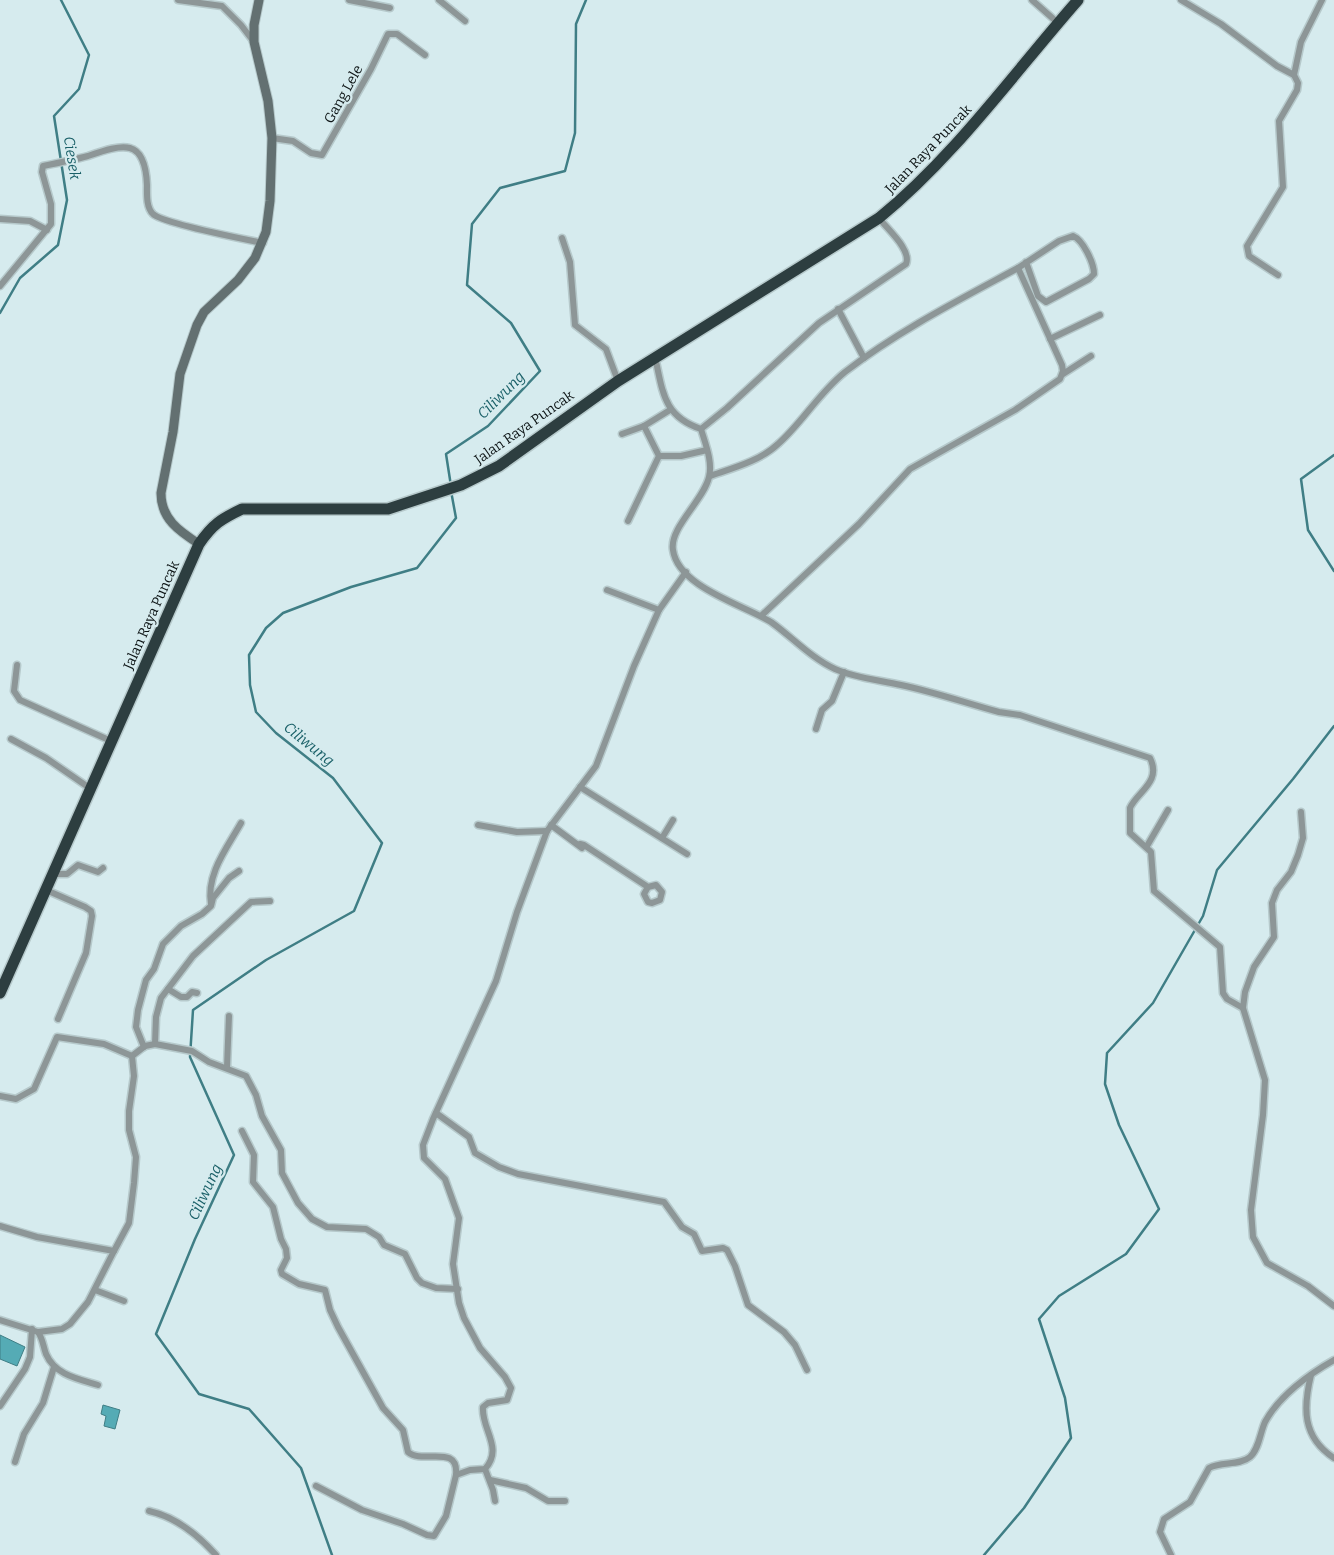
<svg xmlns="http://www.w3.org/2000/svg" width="1334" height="1555" viewBox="0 0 1334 1555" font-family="Bitter,serif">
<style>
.water{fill:#55abb5;stroke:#3f7e85}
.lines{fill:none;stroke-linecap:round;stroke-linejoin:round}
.stream{stroke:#3f7e85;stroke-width:2.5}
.street-casing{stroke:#b6c9cb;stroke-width:9}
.secondary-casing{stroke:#b6c9cb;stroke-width:11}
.highway-casing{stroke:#b6c9cb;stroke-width:14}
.street{stroke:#8d9697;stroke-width:6}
.secondary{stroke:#637071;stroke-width:9}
.highway{stroke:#2d3e40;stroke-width:11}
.labels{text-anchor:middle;stroke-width:4.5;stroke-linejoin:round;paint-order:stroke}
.street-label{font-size:14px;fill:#0d1415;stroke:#d6ebee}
.water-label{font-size:15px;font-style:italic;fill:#1a6068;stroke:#d6ebee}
</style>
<rect width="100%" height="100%" fill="#d6ebee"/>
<g class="water">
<path d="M 0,1335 L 25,1347 L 17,1366 L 0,1359 Z"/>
<path d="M 103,1405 L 120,1410 L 115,1429 L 104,1426 L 106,1416 L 101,1414 Z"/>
</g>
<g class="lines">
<g class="stream">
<path d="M 0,313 L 20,278 L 58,245 L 67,200 L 54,116 L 79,89 L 89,55 L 61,0"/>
<path d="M 1334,455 L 1301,479 L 1308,530 L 1334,571"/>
<path d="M 451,486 L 446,454 L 488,426 L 540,371 L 511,323 L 467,285 L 472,224 L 500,188 L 565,171 L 575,133 L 576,24 L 586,0"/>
<path d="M 332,1555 L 301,1468 L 249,1409 L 199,1394 L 156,1334 L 195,1239 L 234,1155 L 190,1057 L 193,1010 L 266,960 L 354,911 L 382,843 L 333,778 L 276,733 L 256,712 L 250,685 L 249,655 L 266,628 L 283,613 L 351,587 L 417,568 L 456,518 L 451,491"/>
<path d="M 984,1555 L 1024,1508 L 1071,1438 L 1065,1398 L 1039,1319 L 1059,1296 L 1126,1254 L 1159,1209 L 1119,1125 L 1105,1084 L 1107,1053 L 1153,1003 L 1203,916 L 1217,870 L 1293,779 L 1334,726"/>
</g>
<g class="street-casing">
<g id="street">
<path d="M 178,0 L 222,6 L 241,25 L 254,42"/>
<path d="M 349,0 L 390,8"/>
<path d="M 439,0 L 465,21"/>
<path d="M 1032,0 L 1058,23"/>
<path d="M 1181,0 L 1221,24 L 1277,66 L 1294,75 L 1298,83 L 1297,90 L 1279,121 L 1283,187 L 1247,246 L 1249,256 L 1278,275"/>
<path d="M 1294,75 L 1301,42 L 1322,0"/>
<path d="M 272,138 L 293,141 L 311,153 L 322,155 L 371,69 L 388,34 L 397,34 L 425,55"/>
<path d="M 0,219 L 30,221 L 47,230"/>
<path d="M 562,238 L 570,262 L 575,325 L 606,349 L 618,381"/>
<path d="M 1018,268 L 1059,241 L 1073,236 C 1083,240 1094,263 1094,274 L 1089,279 L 1046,302 L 1038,296 L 1026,262"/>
<path d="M 0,286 L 51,224 L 51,204 L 42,172 L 43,166 C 58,163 73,160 88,156 C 123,144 145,137 147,185 C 147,194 146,207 153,214 C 164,224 244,239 263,243"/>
<path d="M 838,309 L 864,358"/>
<path d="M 1050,339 L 1100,315"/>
<path d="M 655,357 C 663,392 663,416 701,429 C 705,443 713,462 709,477 C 704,500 669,528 673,550 C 678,587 744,605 771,622 C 792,637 811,658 835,669 C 855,678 879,680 901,685 C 934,692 966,703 999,712 L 1020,715 L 1150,758 C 1162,782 1137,792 1130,808 L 1130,833 L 1151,852 L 1154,891 L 1220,947 L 1223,993 L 1227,999 L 1243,1008 L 1265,1080 L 1263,1115 L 1251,1210 L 1253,1237 L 1267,1263 L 1308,1286 L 1334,1306"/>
<path d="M 1063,374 L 1091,356"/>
<path d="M 644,426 L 659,456 L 681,456 L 707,450"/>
<path d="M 701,429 L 727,408 L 819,323 L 906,264 C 912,250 887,229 879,218"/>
<path d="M 622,434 L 644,426 L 670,410"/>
<path d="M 710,476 C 733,468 760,461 778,444 C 802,423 818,394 845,372 C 898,331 959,300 1018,268 L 1062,365 L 1063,371 L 1060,379 L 1015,410 L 910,469 L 859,524 L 761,616"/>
<path d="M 628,521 L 659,456"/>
<path d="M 607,590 L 659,610"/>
<path d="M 17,665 L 14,691 L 20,700 L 111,741"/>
<path d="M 816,729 L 822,710 L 832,701 L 844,672"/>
<path d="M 11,739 L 46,758 L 91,789"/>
<path d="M 580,787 L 687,854"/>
<path d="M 478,825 L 517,832 L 547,831"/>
<path d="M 551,825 L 582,848"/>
<path d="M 662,838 L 673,820"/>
<path d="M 580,844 L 584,845 L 648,887 L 656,885 L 662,892 L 660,900 L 652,903 L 648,902 L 644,894 L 648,887"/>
<path d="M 1147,846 L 1168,810"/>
<path d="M 53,874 L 67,874 L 78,865 L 98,872 L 103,868"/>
<path d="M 46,890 L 85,907 L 91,911 L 92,916 L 86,953 L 58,1019"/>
<path d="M 211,904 C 206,874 227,848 241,823"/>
<path d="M 168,989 L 181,997 L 187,997 L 192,992 L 197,993"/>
<path d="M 1243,1008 L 1245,992 L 1254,967 L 1274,937 L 1272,903 L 1277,890 L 1291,872 L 1298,855 L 1303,838 L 1301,812"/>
<path d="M 155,1044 L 156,1017 L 161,998 L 193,956 L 251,902 L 270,901"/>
<path d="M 144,1047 L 136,1027 L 138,1010 L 146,980 L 154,969 L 163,944 L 181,926 L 202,914 L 211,906 L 213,898 L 229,878 L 239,871"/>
<path d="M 132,1056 L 145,1046 L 155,1044 L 192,1051 L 209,1062 L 246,1076 L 256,1095 L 262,1116 L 281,1150 L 282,1173 L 298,1203 L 312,1219 L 327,1227 L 366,1229 L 379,1237 L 384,1245 L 405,1254 L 417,1278 L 422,1283 L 436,1288 L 458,1289"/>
<path d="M 227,1067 L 229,1016"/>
<path d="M 0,1096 L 16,1099 L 34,1089 L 57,1037 L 104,1044 L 132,1056"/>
<path d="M 436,1113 L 469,1137 L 475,1153 L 499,1167 L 518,1174 L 664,1202 L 682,1227 L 694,1234 L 702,1251 L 723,1248 L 727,1250 L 735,1266 L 748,1305 L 784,1332 L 795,1345 L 807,1370"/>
<path d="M 242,1131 L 254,1155 L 253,1182 L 273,1207 L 281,1239 L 286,1249 L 287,1258 L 281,1270 L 282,1274 L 299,1284 L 325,1290 L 330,1310 L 338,1327 L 383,1408 L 403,1430 L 408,1452 C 422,1465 459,1443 456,1475"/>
<path d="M 0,1226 L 37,1237 L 114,1251 L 88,1302 L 70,1324 L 62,1329 L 38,1332"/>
<path d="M 114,1251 L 129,1223 L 134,1183 L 136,1157 L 129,1130 L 129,1111 L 134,1076 L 132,1056"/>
<path d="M 95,1290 L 124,1301"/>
<path d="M 0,1320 L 38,1332 C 43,1339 43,1346 46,1354 C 55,1375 78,1379 98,1385"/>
<path d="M 1311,1375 C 1303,1408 1302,1437 1334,1458"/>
<path d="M 0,1406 L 25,1369 L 30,1357 L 32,1329"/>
<path d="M 15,1462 L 24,1434 L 43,1403 L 54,1367"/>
<path d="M 485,1469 L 493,1490 L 495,1501"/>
<path d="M 490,1480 L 526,1488 L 548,1501 L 565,1501"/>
<path d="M 316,1486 L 362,1510 L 403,1524 L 427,1535 L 434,1536 L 446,1516 L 456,1475 L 470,1470 L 485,1469 C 504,1448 481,1429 483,1407 L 488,1403 L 507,1400 L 511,1388 L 505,1377 L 480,1348 L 464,1318 L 459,1303 L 453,1264 L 459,1218 L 445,1179 L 424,1158 L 423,1145 L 433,1119 L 496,981 L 517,912 L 547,831 L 596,766 L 634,666 L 659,610 L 686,572"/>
<path d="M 149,1511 C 176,1517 198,1535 216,1555"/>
<path d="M 1171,1555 L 1160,1532 L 1164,1519 L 1190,1502 L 1209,1468 C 1221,1461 1239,1466 1250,1457 C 1259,1449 1260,1433 1265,1422 C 1279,1396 1309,1374 1334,1360"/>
</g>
</g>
<g class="secondary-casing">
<path id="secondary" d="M 199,544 C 179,531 161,519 161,493 L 173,432 L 180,374 L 197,325 L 204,312 L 238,280 L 255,258 L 266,232 L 270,201 L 272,138 L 268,101 L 254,42 L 254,25 L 259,0"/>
</g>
<g class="highway-casing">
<path id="highway" d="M 0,993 L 199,544 C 213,524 221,519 242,509 L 388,509 L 461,485 L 499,466 L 618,381 L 879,218 C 955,156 1013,74 1078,0"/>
</g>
<use href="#street" class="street"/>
<use href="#secondary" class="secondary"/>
<use href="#highway" class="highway"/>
</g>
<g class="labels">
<g class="street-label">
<text transform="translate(343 94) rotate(-61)" y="5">Gang Lele</text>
<text transform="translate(928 149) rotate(-46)" y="5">Jalan Raya Puncak</text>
<text transform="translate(524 427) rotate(-35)" y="5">Jalan Raya Puncak</text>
<text transform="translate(151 615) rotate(-66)" y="5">Jalan Raya Puncak</text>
</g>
<g class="water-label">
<text transform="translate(72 158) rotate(81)" y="5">Ciesek</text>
<text transform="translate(501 395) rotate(-45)" y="5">Ciliwung</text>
<text transform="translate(309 744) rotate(39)" y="5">Ciliwung</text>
<text transform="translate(205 1192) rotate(-65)" y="5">Ciliwung</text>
</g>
</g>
</svg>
